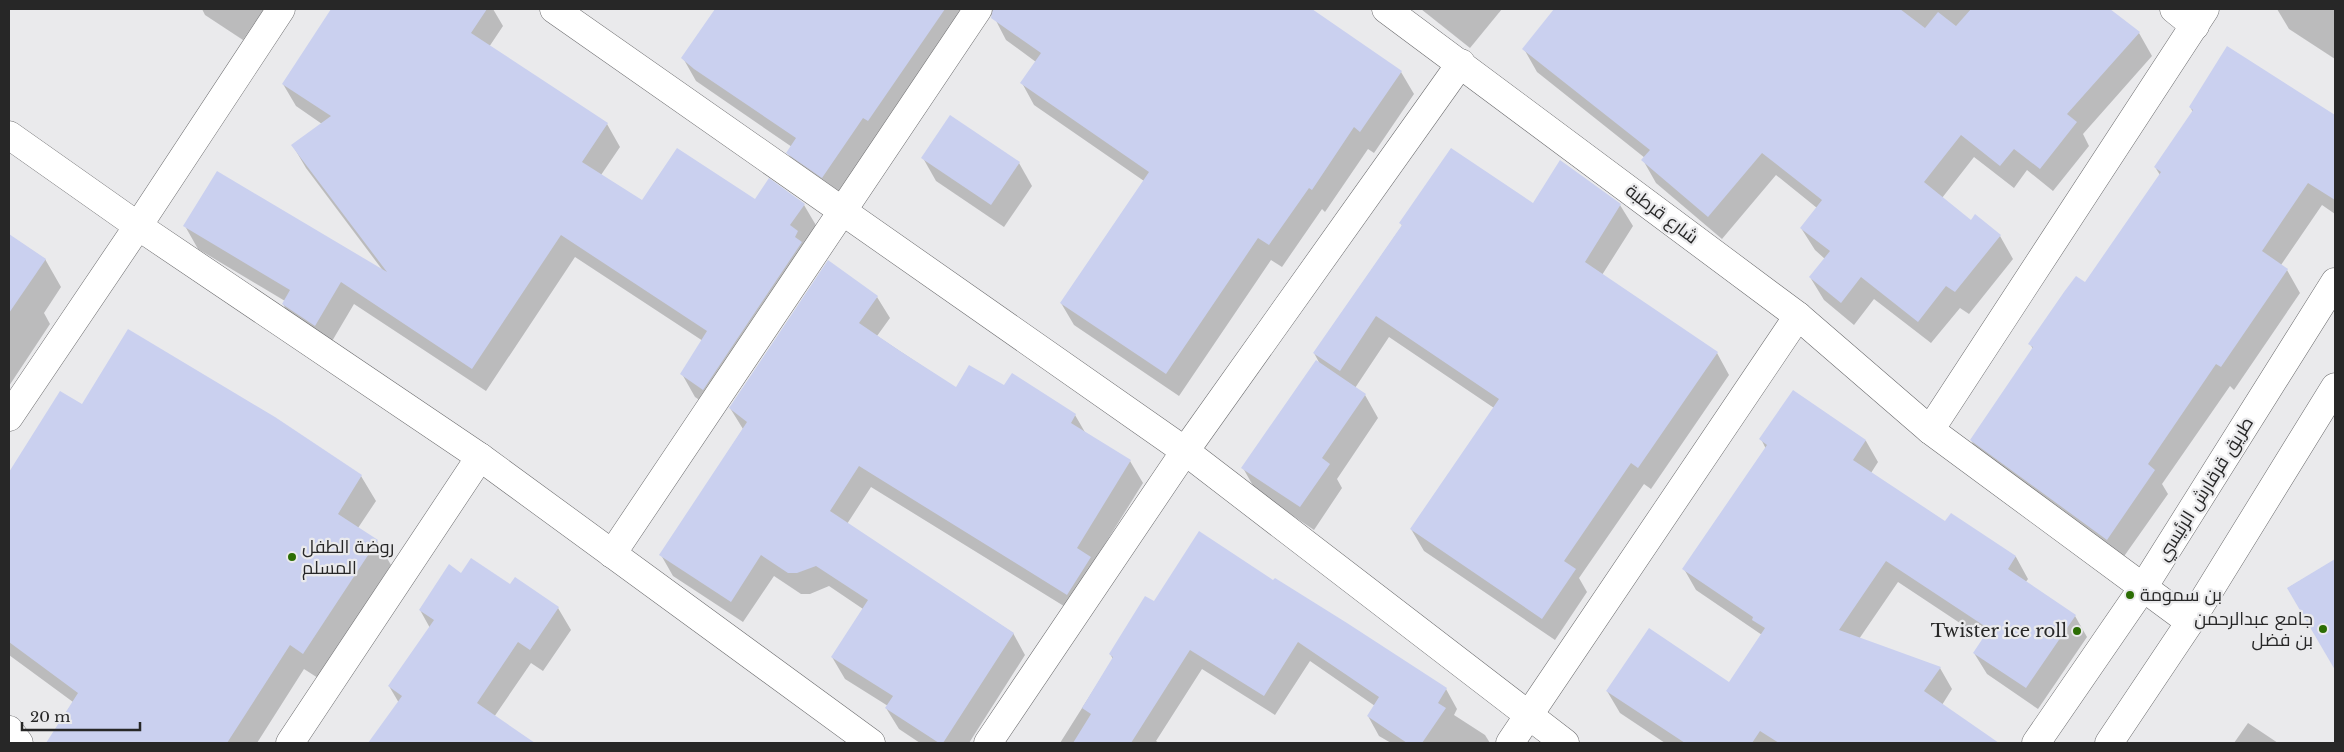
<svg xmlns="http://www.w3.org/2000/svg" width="2344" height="752" viewBox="0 0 2344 752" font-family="'Libre Baskerville',Cairo,serif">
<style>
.shadow{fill:#0003}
.building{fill:#cad0ef}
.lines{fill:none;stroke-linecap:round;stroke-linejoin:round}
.minor-casing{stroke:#6c6c6e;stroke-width:29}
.primary-casing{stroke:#6c6c6e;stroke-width:29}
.minor{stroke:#fff;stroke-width:28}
.primary{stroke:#fff;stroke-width:28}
.poi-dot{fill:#2c6d04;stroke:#eaeaec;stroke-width:2}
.labels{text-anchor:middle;stroke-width:4.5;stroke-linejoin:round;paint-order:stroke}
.street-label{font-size:18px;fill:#272727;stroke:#eaeaec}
.poi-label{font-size:18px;fill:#272727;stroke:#eaeaec;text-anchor:start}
</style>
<rect width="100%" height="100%" fill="#eaeaec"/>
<g class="shadow">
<path d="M 202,9 L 264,9 L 243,40 L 205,15 Z"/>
<path d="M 342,9 L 493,9 L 503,26 L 489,47 L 607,124 L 620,147 L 601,175 L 642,201 L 755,201 L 804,205 L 817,227 L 717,412 L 695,397 L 682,374 L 703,341 L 575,257 L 486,391 L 354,304 L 328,348 L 296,327 L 283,304 L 285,301 L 198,249 L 185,226 L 384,272 L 306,168 L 293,146 L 322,124 L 296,106 L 283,84 L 331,26 Z"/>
<path d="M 717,9 L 1309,9 L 1401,72 L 1414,94 L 1374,153 L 1368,149 L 1325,212 L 1322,209 L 1282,267 L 1271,260 L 1179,396 L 1074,325 L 1061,303 L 1144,181 L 1034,105 L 1022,83 L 1036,62 L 1006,40 L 993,15 L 985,17 L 836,200 L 801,175 L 788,153 L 792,147 L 696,81 L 683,58 Z"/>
<path d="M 1421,9 L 1502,9 L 1470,48 Z"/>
<path d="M 1555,9 L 2057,9 L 2063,15 L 2068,9 L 2108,9 L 2139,33 L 2152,56 L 2083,134 L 2089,146 L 2053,191 L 2027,170 L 2014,188 L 1974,157 L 1942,198 L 1971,222 L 1975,216 L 2000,236 L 2013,259 L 1969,314 L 1960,308 L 1931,343 L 1874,299 L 1854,325 L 1824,300 L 1810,277 L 1825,259 L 1815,250 L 1801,228 L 1817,208 L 1776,175 L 1722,239 L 1656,183 L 1643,160 L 1645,158 L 1537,72 L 1524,49 Z"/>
<path d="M 2277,9 L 2335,9 L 2335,59 L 2289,29 Z"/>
<path d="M 2228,48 L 2335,116 L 2335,214 L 2322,205 L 2281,265 L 2287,270 L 2300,293 L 2234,390 L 2230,386 L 2162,484 L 2168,494 L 2120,562 L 1984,463 L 1971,440 L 2033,349 L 2030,344 L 2085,284 L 2160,175 L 2155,167 L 2193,112 L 2190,107 Z"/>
<path d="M 923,158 L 1019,163 L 1032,186 L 1004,227 L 936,181 Z"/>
<path d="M 1533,205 L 1620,205 L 1633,226 L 1602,275 L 1717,353 L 1729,375 L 1651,489 L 1644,484 L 1579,578 L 1587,592 L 1555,640 L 1424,551 L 1411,529 L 1494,408 L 1389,337 L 1355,388 L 1365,395 L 1378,418 L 1337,479 L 1342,488 L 1314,530 L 1256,491 L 1243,468 L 1321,366 L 1314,353 L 1402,226 L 1401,223 Z"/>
<path d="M 9,235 L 45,259 L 61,287 L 44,313 L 50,324 L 9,386 Z"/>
<path d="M 877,297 L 890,318 L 877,336 L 957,389 L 1004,387 L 1075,415 L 1086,434 L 1130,461 L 1143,483 L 1093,563 L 1103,579 L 1080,616 L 871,487 L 847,524 L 1013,633 L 1025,655 L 969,743 L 920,743 L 899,729 L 886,708 L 888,706 L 845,679 L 832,657 L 863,609 L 829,586 L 810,594 L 801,594 L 774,576 L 743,622 L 673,576 L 661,555 L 743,429 L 730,408 Z"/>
<path d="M 1793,392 L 1866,441 L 1878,462 L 1871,473 L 1945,523 L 1951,515 L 2016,557 L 2028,579 L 2025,583 L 2075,616 L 2087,637 L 2038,709 L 1987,674 L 1974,653 L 1984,639 L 1898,582 L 1859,639 L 1940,668 L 1952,689 L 1942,705 L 1989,738 L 1992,743 L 1665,743 L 1620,713 L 1607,691 L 1729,684 L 1762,635 L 1696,590 L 1684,569 L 1766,449 L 1761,439 Z"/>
<path d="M 61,393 L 82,406 L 361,476 L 376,501 L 358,528 L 377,541 L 391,565 L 318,678 L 304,669 L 257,743 L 47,743 L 73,702 L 9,655 L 9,474 Z"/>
<path d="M 2335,560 L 2335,668 L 2288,588 Z"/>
<path d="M 461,574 L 510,586 L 558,608 L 571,630 L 543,671 L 531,663 L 494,717 L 532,743 L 370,743 L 399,703 L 389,686 L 430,628 L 420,610 Z"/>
<path d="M 1274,582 L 1446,689 L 1457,709 L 1454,715 L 1485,735 L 1490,743 L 1391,743 L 1379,736 L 1368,716 L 1375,706 L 1310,661 L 1275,715 L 1202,669 L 1156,741 L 1159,743 L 1060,743 L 1113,659 L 1110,654 L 1154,603 Z"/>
<path d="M 2248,723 L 2278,743 L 2234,743 Z"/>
</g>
<g class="building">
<path d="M 331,9 L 487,9 L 471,33 L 608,123 L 582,162 L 642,200 L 677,148 L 755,199 L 769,178 L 805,204 L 790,225 L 798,231 L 795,237 L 802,242 L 703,390 L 680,374 L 707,331 L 561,235 L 472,369 L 341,282 L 315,326 L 282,304 L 290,290 L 183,226 L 217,171 L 387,272 L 291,145 L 331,116 L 282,84 Z"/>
<path d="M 715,9 L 945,9 L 868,121 L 863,118 L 822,178 L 786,153 L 796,138 L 694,69 L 681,58 Z"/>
<path d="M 993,9 L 1312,9 L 1402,71 L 1360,132 L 1354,127 L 1312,190 L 1309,188 L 1269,245 L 1258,238 L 1166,374 L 1060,303 L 1149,172 L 1020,83 L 1041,53 L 991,18 Z"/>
<path d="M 1554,9 L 1900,9 L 1925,28 L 1938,12 L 1956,26 L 1971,9 L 2110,9 L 2140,32 L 2067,114 L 2077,122 L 2040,169 L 2014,149 L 2000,166 L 1961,135 L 1924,182 L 1971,220 L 1975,214 L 2001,235 L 1955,292 L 1946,286 L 1918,322 L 1861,277 L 1841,303 L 1809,277 L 1830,251 L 1800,228 L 1822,200 L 1762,153 L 1708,217 L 1641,160 L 1650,150 L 1522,49 Z"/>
<path d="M 2227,46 L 2335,115 L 2335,200 L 2308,183 L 2262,251 L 2288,269 L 2221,367 L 2216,364 L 2148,464 L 2155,470 L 2107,540 L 1970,440 L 2033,347 L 2028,344 L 2064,292 L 2076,276 L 2085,282 L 2161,172 L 2154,167 L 2193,110 L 2189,107 Z"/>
<path d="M 950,115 L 1020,162 L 991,205 L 921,158 Z"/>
<path d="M 1451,148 L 1533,203 L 1560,160 L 1621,204 L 1585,262 L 1718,352 L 1638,468 L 1631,463 L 1564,561 L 1576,569 L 1542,619 L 1410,529 L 1499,399 L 1376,316 L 1340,371 L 1313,353 L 1402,225 L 1399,223 Z"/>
<path d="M 9,234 L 46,259 L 9,313 Z"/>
<path d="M 828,260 L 878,296 L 859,323 L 900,351 L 956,387 L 969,365 L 1004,385 L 1012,373 L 1076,414 L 1071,423 L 1131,460 L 1077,548 L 1091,557 L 1067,595 L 859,466 L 830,511 L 1014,633 L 943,743 L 939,743 L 885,708 L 893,696 L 831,657 L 868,600 L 816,566 L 797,573 L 788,573 L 761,555 L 731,602 L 659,555 L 747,422 L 729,408 Z"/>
<path d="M 128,329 L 275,417 L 362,475 L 338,514 L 378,540 L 303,654 L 290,645 L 227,743 L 46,743 L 78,693 L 9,642 L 9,472 L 60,391 L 82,404 Z"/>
<path d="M 1316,360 L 1366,394 L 1322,458 L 1330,464 L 1300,507 L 1241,468 Z"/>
<path d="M 1793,390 L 1866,440 L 1853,460 L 1945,521 L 1951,513 L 2016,556 L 2008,569 L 2076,615 L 2026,688 L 1973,653 L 1989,629 L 1886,561 L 1839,630 L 1941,667 L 1924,691 L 1999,743 L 1779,743 L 1760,731 L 1752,743 L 1685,743 L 1606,691 L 1649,628 L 1729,682 L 1765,628 L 1752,620 L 1753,617 L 1682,569 L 1767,445 L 1759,439 Z"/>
<path d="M 1199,531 L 1273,580 L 1275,578 L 1347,623 L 1447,688 L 1438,703 L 1446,708 L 1422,743 L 1407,743 L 1367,716 L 1379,697 L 1298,642 L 1264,696 L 1190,650 L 1131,743 L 1073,743 L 1091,714 L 1082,708 L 1113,657 L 1109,654 L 1145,596 L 1154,601 Z"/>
<path d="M 471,558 L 510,584 L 515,577 L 559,607 L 530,650 L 518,642 L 477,703 L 535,743 L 368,743 L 402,696 L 388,686 L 434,620 L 419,610 L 449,564 L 461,573 Z"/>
<path d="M 2335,559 L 2335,670 L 2287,588 Z"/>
</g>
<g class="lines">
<g class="minor-casing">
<g id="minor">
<path d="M 554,9 L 1185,451 L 1565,743"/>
<path d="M 1386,9 L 1798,316 L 1930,430 L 2190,622"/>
<path d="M 2174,9 L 2195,26"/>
<path d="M 9,135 L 138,226 L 480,457 L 871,743"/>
<path d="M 9,417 L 138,226 L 281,9"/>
<path d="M 1930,430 L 2205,9"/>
<path d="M 612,554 L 978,9"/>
<path d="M 9,730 L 19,743"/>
<path d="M 290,743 L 480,457"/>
<path d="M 988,743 L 1185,451 L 1461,63"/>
<path d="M 1510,743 L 1798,316"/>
</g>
</g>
<g class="primary-casing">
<g id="primary">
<path d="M 2036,743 L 2144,586 L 2335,282"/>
<path d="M 2109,743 L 2190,622 L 2335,387"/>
</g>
</g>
<use href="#minor" class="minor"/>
<use href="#primary" class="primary"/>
</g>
<g class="poi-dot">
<circle cx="292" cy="557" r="5"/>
<circle cx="2130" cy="595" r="5"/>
<circle cx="2323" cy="629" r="5"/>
<circle cx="2077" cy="631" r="5"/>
</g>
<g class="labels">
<g class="street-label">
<text transform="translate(1662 214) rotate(37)" y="6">شارع قرطبة</text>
<text transform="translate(2205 489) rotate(-58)" y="6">طريق قرقارش الرئيسي</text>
</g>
<g class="poi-label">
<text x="302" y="553">روضة الطفل<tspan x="302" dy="21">المسلم</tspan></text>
<text x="2140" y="601">بن سمومة</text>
<text x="2313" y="625" text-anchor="end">جامع عبدالرحمن<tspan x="2313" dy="21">بن فضل</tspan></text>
<text x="2067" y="637" text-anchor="end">Twister ice roll</text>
</g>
</g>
<rect width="2344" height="752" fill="none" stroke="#272727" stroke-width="20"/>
<path d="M22 722v8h118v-8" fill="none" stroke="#272727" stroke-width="2.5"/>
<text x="30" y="722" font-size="15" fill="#272727" stroke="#eaeaec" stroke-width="4" paint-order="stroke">20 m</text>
</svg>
